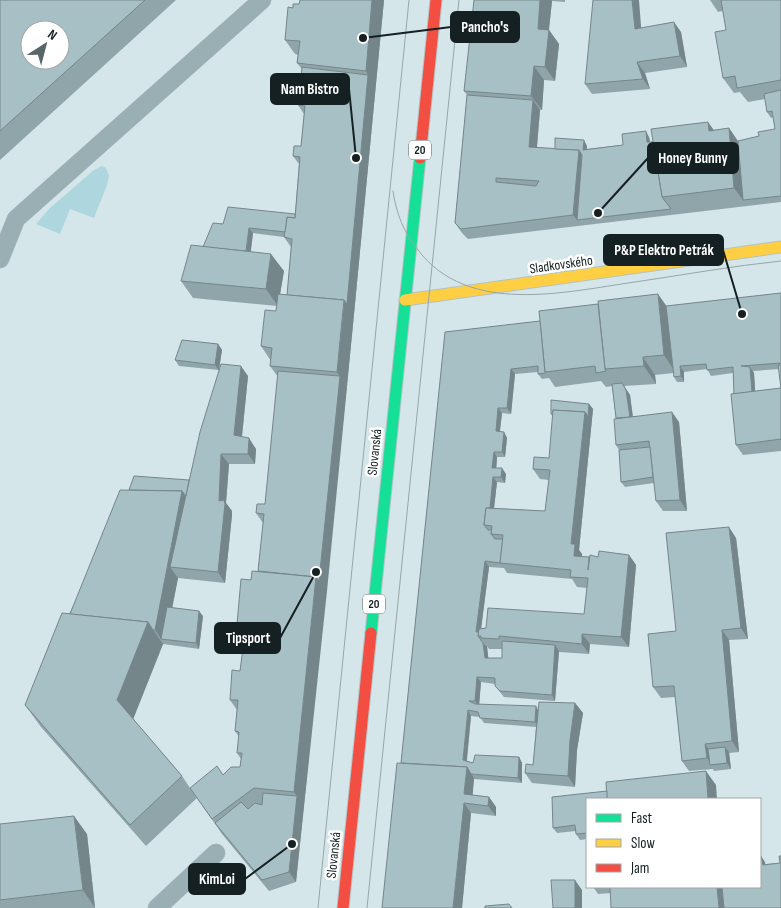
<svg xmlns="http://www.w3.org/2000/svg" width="781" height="908" viewBox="0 0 781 908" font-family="'Sofia Sans Condensed',sans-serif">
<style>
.green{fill:#add6de}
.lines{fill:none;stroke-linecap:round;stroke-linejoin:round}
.lane-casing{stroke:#b4c2c5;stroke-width:19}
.fast-casing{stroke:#b4c2c5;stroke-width:13}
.slow-casing{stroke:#b4c2c5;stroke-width:13}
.jam-casing{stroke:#b4c2c5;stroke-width:13}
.lane{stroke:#9aafb4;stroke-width:18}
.fast{stroke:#16e098;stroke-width:11}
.slow{stroke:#ffcf43;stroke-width:11}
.jam{stroke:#f24e42;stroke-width:11}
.tram{stroke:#96a6aa;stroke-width:1}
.wall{fill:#90a5a9;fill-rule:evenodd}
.shaded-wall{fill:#75868a}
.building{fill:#a7c0c5;stroke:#75868a;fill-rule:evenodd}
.labels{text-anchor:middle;stroke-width:5;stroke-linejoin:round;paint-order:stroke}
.shield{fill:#fff;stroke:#5b6365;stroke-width:1}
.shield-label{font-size:12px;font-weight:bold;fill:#152023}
.street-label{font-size:14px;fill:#152023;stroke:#fff}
.leader{fill:none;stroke:#152023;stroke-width:2}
.callout-dot{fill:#152023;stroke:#fff;stroke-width:2}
.callout{fill:#152023;stroke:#152023;stroke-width:2}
.callout-label{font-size:15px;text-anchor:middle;font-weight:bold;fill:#fff}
</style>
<rect width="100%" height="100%" fill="#d5e6ea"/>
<path class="green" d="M 102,166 L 106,168 L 109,176 L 107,185 L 94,218 L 70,209 L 60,234 L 36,224 L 50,208 L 94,170 Z"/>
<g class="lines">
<g class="lane-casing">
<g id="lane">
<path d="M 0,259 L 16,219 L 262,0"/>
<path d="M 157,908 L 216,853"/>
</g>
</g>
<g class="fast-casing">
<path id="fast" d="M 371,633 L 420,158"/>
</g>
<g class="slow-casing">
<path id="slow" d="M 405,300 L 781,247"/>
</g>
<g class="jam-casing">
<g id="jam">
<path d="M 420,158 L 436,0"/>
<path d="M 343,908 L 371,633"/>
</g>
</g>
<use href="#lane" class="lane"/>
<use href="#fast" class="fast"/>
<use href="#slow" class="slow"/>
<use href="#jam" class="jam"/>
<g class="tram">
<path d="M 393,191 C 396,213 404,233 418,250 C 468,316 565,292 635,282 C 683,275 732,266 781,261"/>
<path d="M 318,908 L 409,0"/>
<path d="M 367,908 L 459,0"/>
</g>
</g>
<g class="wall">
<path d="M 0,0 L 176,0 L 0,160 Z"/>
<path d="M 300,0 L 384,0 L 354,315 L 296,882 L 269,891 L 222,834 L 197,798 L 146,846 L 41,727 L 25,705 L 129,490 L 189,480 L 219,370 L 179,366 L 175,360 L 218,344 L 222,350 L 219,368 L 248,376 L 242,437 L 256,449 L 255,464 L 229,464 L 226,503 L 232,511 L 232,515 L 225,583 L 178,578 L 172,608 L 203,616 L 199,649 L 163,644 L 133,719 L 182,776 L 190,788 L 223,775 L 240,767 L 241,759 L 237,753 L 239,737 L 235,731 L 237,710 L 230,700 L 240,671 L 245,636 L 237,624 L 251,580 L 258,571 L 263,523 L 256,513 L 265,504 L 278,377 L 270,366 L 271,361 L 261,346 L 276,311 L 277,306 L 193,298 L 181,281 L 203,247 L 223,224 L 295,214 L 299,164 L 293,156 L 301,146 L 304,114 L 298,105 L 302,69 L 297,63 L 298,55 L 295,54 L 285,40 L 293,8 L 299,4 ZM 253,233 L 284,237 L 291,247 L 287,295 L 280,294 L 284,271 L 251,252 Z"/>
<path d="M 474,0 L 565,0 L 565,2 L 552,1 L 549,30 L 559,44 L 555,81 L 544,80 L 542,110 L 540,110 L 537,147 L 555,149 L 587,146 L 587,149 L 623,145 L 649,137 L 650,142 L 714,130 L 729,128 L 738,141 L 759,136 L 775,129 L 773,117 L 771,118 L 767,112 L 765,99 L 748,102 L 740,92 L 734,93 L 723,78 L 726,30 L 723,11 L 718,12 L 710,0 L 781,0 L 781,202 L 468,239 L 462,233 L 455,223 L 467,95 L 464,91 Z"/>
<path d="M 641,28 L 681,32 L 687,67 L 645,73 L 650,89 L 592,94 L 585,84 Z"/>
<path d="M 781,293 L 781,451 L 743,455 L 736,445 L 733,373 L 711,376 L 707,369 L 684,372 L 684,382 L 677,382 L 674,377 L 673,373 L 655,375 L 656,384 L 624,386 L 630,395 L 633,416 L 679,422 L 687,511 L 663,511 L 656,501 L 654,483 L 625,487 L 621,482 L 619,450 L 616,445 L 616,418 L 612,386 L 606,387 L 601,381 L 555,387 L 549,378 L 542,379 L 538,374 L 538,372 L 515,374 L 511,414 L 502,413 L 500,432 L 504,432 L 507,438 L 505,457 L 497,457 L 496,468 L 506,474 L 505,483 L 497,482 L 494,508 L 545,511 L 549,480 L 540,479 L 533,469 L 549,458 L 553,417 L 551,414 L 589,404 L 593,409 L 579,550 L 582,554 L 582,557 L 590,559 L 598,557 L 629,555 L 636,565 L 629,647 L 590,644 L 589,654 L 559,652 L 555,701 L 504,697 L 495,686 L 495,684 L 481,682 L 479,704 L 538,710 L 575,703 L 583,713 L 577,750 L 575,787 L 532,783 L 525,773 L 533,765 L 536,727 L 484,723 L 480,717 L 471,716 L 467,761 L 473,763 L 519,757 L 522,763 L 522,783 L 474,779 L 472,795 L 489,797 L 496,807 L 496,816 L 471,813 L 462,908 L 382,908 L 401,763 L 445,332 ZM 779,369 L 781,388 L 755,391 L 754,373 L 753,371 ZM 489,567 L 504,568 L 507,573 L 572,579 L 577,587 L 587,588 L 584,614 L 481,629 ZM 487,646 L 489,649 L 502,649 L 502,658 L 488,658 Z"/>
<path d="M 736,538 L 748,639 L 729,640 L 739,752 L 729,753 L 731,769 L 714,771 L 713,769 L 689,771 L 682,761 L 675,697 L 661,698 L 653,687 L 676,631 Z"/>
<path d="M 716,785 L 587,799 L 587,839 L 580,840 L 576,834 L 576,831 L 557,833 L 553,828 L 552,797 Z"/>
<path d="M 0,824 L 87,834 L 95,908 L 0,908 Z"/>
<path d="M 781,856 L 781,908 L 611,893 L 598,894 L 594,888 L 594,887 L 760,887 L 765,862 L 765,864 L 780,863 Z"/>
</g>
<g class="shaded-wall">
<path d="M 372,0 L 384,0 L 347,387 L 337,372 L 368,75 L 366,71 Z"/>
<path d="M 540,0 L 551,0 L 552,1 L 548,37 L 549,30 L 559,44 L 555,81 L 545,67 L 538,29 Z"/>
<path d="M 632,0 L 639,0 L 642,39 L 635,29 Z"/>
<path d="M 674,22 L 681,32 L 687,67 L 680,56 Z"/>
<path d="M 637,62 L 645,73 L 650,89 L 643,79 Z"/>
<path d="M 534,66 L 544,80 L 542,110 L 531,96 Z"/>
<path d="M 533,100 L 540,110 L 536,157 L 529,147 Z"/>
<path d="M 708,122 L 721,140 L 709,131 Z"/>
<path d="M 729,128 L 741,146 L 743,200 L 734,188 Z"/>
<path d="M 646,131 L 649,137 L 651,148 L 647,142 Z"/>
<path d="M 584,140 L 587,146 L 586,155 L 583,150 Z"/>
<path d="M 579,150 L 586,161 L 577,220 L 573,215 Z"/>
<path d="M 249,228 L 253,233 L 249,262 L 246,256 Z"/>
<path d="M 271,254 L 284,271 L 278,306 L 266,289 Z"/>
<path d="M 658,294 L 670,311 L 676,373 L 664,355 Z"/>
<path d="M 218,344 L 222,350 L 219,370 L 215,365 Z"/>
<path d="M 643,357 L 655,375 L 656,384 L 644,366 Z"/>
<path d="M 241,366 L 248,376 L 241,445 L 234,435 Z"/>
<path d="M 680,366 L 684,372 L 684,382 L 681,376 Z"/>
<path d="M 750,367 L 754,373 L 756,403 L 753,397 Z"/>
<path d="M 511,369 L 515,374 L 511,414 L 507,408 Z"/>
<path d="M 340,376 L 347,387 L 327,591 L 296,882 L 289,872 L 297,796 L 294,792 L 316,577 Z"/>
<path d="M 622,383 L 630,395 L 634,428 L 630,422 Z"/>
<path d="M 589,404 L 593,409 L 579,550 L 582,554 L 581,566 L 574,556 L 571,544 L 585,412 Z"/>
<path d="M 498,408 L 502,413 L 499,437 L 496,431 Z"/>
<path d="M 672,412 L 679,422 L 687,511 L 680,500 Z"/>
<path d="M 504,432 L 507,438 L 505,457 L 502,452 Z"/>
<path d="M 249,438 L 256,449 L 255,464 L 248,454 Z"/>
<path d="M 494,452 L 497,457 L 496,473 L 492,468 Z"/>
<path d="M 221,454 L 229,464 L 226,503 L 232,511 L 232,515 L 225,583 L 218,572 L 219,501 Z"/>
<path d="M 502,468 L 506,474 L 505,483 L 501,477 Z"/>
<path d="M 493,477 L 497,482 L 492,526 L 488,525 Z"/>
<path d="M 182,491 L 188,500 L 170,567 L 178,578 L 166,640 L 161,639 L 155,630 Z"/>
<path d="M 729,527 L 736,538 L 748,639 L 741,628 Z"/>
<path d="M 629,555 L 636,565 L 629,647 L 621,637 Z"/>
<path d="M 485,561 L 489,567 L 480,637 L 476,632 Z"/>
<path d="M 199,611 L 203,616 L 199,649 L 196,643 Z"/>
<path d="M 148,622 L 163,644 L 132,722 L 117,700 Z"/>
<path d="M 722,630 L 729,640 L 739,752 L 732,741 Z"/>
<path d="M 582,634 L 590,644 L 589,654 L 582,644 Z"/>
<path d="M 483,643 L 486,646 L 487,646 L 489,664 L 485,658 Z"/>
<path d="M 555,645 L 559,651 L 555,701 L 552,695 Z"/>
<path d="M 477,677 L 481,682 L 479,707 L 475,701 Z"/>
<path d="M 575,703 L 583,713 L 577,750 L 575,787 L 568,776 L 570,740 Z"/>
<path d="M 536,706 L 539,712 L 539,727 L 535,722 Z"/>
<path d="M 468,710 L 471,716 L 466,766 L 463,760 Z"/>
<path d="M 705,744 L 712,754 L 712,765 L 707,758 Z"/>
<path d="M 725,747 L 729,752 L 731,769 L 727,763 Z"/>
<path d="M 519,757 L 522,763 L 522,783 L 518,778 Z"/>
<path d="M 467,767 L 474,778 L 472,804 L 464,794 Z"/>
<path d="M 706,771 L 716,785 L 717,799 L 708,799 Z"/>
<path d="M 489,797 L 496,807 L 496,816 L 488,806 Z"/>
<path d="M 464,803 L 471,813 L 462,908 L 453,908 Z"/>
<path d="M 74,816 L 87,834 L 95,908 L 83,890 Z"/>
<path d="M 761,856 L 765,862 L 766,870 L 763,865 Z"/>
<path d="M 575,880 L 582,890 L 582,908 L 575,908 Z"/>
<path d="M 717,887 L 725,887 L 727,908 L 719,908 Z"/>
</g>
<g class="building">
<path d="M 0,0 L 145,0 L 0,131 ZM 30,30 L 60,30 L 60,60 L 30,60 Z"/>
<path d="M 300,0 L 372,0 L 366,71 L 297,63 L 300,41 L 285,40 L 288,7 L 293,8 L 293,4 L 299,4 Z"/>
<path d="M 474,0 L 540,0 L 538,29 L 549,30 L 545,67 L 534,66 L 531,96 L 464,91 Z"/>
<path d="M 593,0 L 632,0 L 635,29 L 674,22 L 680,56 L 637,62 L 643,79 L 585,84 Z"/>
<path d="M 721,0 L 781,0 L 781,80 L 737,88 L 735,76 L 723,78 L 715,32 L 726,30 Z"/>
<path d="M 302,67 L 368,75 L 347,304 L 344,300 L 287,295 L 292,239 L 284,237 L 287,217 L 295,218 L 300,157 L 293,156 L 294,146 L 301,146 L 305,106 L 298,105 Z"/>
<path d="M 781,90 L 781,196 L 743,200 L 738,141 L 759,136 L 758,132 L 775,129 L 772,111 L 767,112 L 764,94 Z"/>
<path d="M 467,95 L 533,100 L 529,147 L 579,150 L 573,215 L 461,229 L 455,223 ZM 496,178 L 539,181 L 536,186 L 496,182 Z"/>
<path d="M 708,122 L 709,131 L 729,128 L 734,188 L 662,197 L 651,129 Z"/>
<path d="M 646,131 L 647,142 L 653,142 L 662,197 L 671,209 L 577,220 L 582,155 L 579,150 L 555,149 L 555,138 L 584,140 L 583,150 L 623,145 L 622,134 Z"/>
<path d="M 228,207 L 295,214 L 295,218 L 287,217 L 285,232 L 249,228 L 246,251 L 203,247 L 213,223 L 223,224 Z"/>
<path d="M 191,245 L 271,254 L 266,289 L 181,281 Z"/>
<path d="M 781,293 L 781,363 L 741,366 L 750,367 L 752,392 L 734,394 L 733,367 L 707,370 L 706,364 L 680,366 L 681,376 L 674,377 L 666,306 Z"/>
<path d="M 278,294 L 344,300 L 337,372 L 270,366 L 272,348 L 261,346 L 265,310 L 276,311 Z"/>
<path d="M 658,294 L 664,355 L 643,357 L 644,366 L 605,369 L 598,301 Z"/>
<path d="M 598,304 L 605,369 L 606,371 L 596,373 L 595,366 L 545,372 L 539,311 Z"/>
<path d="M 540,321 L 545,373 L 538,374 L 538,366 L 511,369 L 507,408 L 498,408 L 496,431 L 504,432 L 502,452 L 494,452 L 492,468 L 502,468 L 501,477 L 493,477 L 490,508 L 486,508 L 484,525 L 488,530 L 492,530 L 491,534 L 495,539 L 503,539 L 500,563 L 485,561 L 476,632 L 479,632 L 478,636 L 483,643 L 485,658 L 502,658 L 502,641 L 555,645 L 552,695 L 500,691 L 495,686 L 495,678 L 477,677 L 475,701 L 469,701 L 475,704 L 536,706 L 535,722 L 480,718 L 478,712 L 468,710 L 463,760 L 473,763 L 475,755 L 519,757 L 518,778 L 471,774 L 467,767 L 401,763 L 445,332 Z"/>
<path d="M 182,340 L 218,344 L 215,365 L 175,360 Z"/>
<path d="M 221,364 L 241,366 L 234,435 L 249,438 L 248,454 L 221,454 L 219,501 L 224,500 L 225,504 L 218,572 L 170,567 L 200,432 Z"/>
<path d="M 778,365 L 781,365 L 781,388 Z"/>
<path d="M 278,371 L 340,376 L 319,581 L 316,577 L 258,571 L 264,514 L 256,513 L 257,504 L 265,504 Z"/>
<path d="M 622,383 L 626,390 L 630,417 L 616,418 L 612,384 Z"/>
<path d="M 781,388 L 781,439 L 736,445 L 731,394 Z"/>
<path d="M 551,400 L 589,404 L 588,417 L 585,412 L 553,410 L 553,414 L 551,414 Z"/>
<path d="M 553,410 L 585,412 L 571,544 L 575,544 L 574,556 L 589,557 L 588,570 L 590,555 L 598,557 L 599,551 L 629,555 L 621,637 L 582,634 L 582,644 L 499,636 L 499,639 L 481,638 L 481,636 L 478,636 L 479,629 L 486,628 L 488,608 L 584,614 L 588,578 L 570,577 L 571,570 L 500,563 L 503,535 L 491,534 L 492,526 L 484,525 L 486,508 L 545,511 L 550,470 L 533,469 L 534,457 L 549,458 Z"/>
<path d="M 672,412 L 680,500 L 656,501 L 649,441 L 616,445 L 614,419 Z"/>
<path d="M 650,447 L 653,477 L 621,482 L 619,450 Z"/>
<path d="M 134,476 L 189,480 L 186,496 L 182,491 L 129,490 Z"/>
<path d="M 120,490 L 182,491 L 155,630 L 153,630 L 148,622 L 70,614 Z"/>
<path d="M 729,527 L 741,628 L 722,630 L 732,741 L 705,744 L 707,758 L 682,761 L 674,686 L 653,687 L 648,634 L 676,631 L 666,533 Z"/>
<path d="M 252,571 L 316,577 L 294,792 L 254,788 L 212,819 L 190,788 L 217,766 L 223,775 L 231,767 L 240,767 L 242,753 L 237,753 L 239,732 L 235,731 L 238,700 L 230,700 L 232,670 L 240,671 L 246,625 L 237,624 L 241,579 L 251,580 Z"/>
<path d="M 167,607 L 199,611 L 196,643 L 161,639 Z"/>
<path d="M 62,613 L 148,622 L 117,700 L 182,776 L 130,825 L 25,705 Z"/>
<path d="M 539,702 L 575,703 L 570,740 L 568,776 L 525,773 L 526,764 L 533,765 Z"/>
<path d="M 725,747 L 727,763 L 710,765 L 708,749 Z"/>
<path d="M 397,763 L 467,767 L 464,794 L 489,797 L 488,806 L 464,803 L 453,908 L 382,908 Z"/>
<path d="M 706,771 L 708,799 L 607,799 L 606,782 Z"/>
<path d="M 607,791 L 607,799 L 587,799 L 587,833 L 576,834 L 575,825 L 553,828 L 552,797 Z"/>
<path d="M 263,793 L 297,796 L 289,872 L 262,880 L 215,823 L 241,802 L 248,809 L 255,803 L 262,805 Z"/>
<path d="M 74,816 L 83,890 L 0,900 L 0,824 Z"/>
<path d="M 760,856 L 761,856 L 763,865 L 780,863 L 779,856 L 781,856 L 781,908 L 724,908 L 722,887 L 760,887 Z"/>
<path d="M 551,880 L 575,880 L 575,908 L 553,908 Z"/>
<path d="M 594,887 L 610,887 L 594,888 Z"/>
<path d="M 610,887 L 717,887 L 719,908 L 611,908 Z"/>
<path d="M 509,904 L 512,908 L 485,908 L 485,906 Z"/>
</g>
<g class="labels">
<g class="shield">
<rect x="409" y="140.5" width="22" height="19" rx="4"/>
<rect x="363" y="594.5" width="22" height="19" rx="4"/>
</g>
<g class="shield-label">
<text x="420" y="154">20</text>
<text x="374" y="608">20</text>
</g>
<g class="street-label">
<text transform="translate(561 264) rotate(-8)" y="5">Sladkovského</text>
<text transform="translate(374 452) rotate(-84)" y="5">Slovanská</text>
<text transform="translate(333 855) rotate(-84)" y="5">Slovanská</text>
</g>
</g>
<path class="leader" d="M363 38L451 27M356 158L349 89M598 213L648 158M742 314L723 250M316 572L280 638M292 844L245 879"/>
<g class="callout-dot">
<circle cx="363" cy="38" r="5"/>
<circle cx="356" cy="158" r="5"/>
<circle cx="598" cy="213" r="5"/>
<circle cx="742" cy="314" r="5"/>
<circle cx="316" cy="572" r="5"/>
<circle cx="292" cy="844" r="5"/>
</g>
<g class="callout">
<rect x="451" y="12" width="68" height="30" rx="5"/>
<rect x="271" y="74" width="78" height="30" rx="5"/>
<rect x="648" y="143" width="90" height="30" rx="5"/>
<rect x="604" y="235" width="119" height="30" rx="5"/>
<rect x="215" y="623" width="65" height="30" rx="5"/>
<rect x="189" y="864" width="56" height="30" rx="5"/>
</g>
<g class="callout-label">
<text x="485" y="32">Pancho's</text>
<text x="310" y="94">Nam Bistro</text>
<text x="693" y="163">Honey Bunny</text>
<text x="664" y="255">P&amp;P Elektro Petrák</text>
<text x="248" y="643">Tipsport</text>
<text x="217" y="884">KimLoi</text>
</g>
<rect x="586" y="798" width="175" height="90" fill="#ffffff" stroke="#a1a6a7"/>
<rect x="596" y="814" width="25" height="8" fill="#16e098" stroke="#a1a6a7"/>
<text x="631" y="823" font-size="15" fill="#152023">Fast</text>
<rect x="596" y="839" width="25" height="8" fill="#ffcf43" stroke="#a1a6a7"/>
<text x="631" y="848" font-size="15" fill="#152023">Slow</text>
<rect x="596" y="864" width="25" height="8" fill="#f24e42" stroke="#a1a6a7"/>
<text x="631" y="873" font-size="15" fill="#152023">Jam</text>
<g transform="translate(45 45) rotate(36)"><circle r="24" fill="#ffffff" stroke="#a1a6a7"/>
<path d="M0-4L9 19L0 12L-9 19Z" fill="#586569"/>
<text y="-8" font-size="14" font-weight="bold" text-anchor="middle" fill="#152023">N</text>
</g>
</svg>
